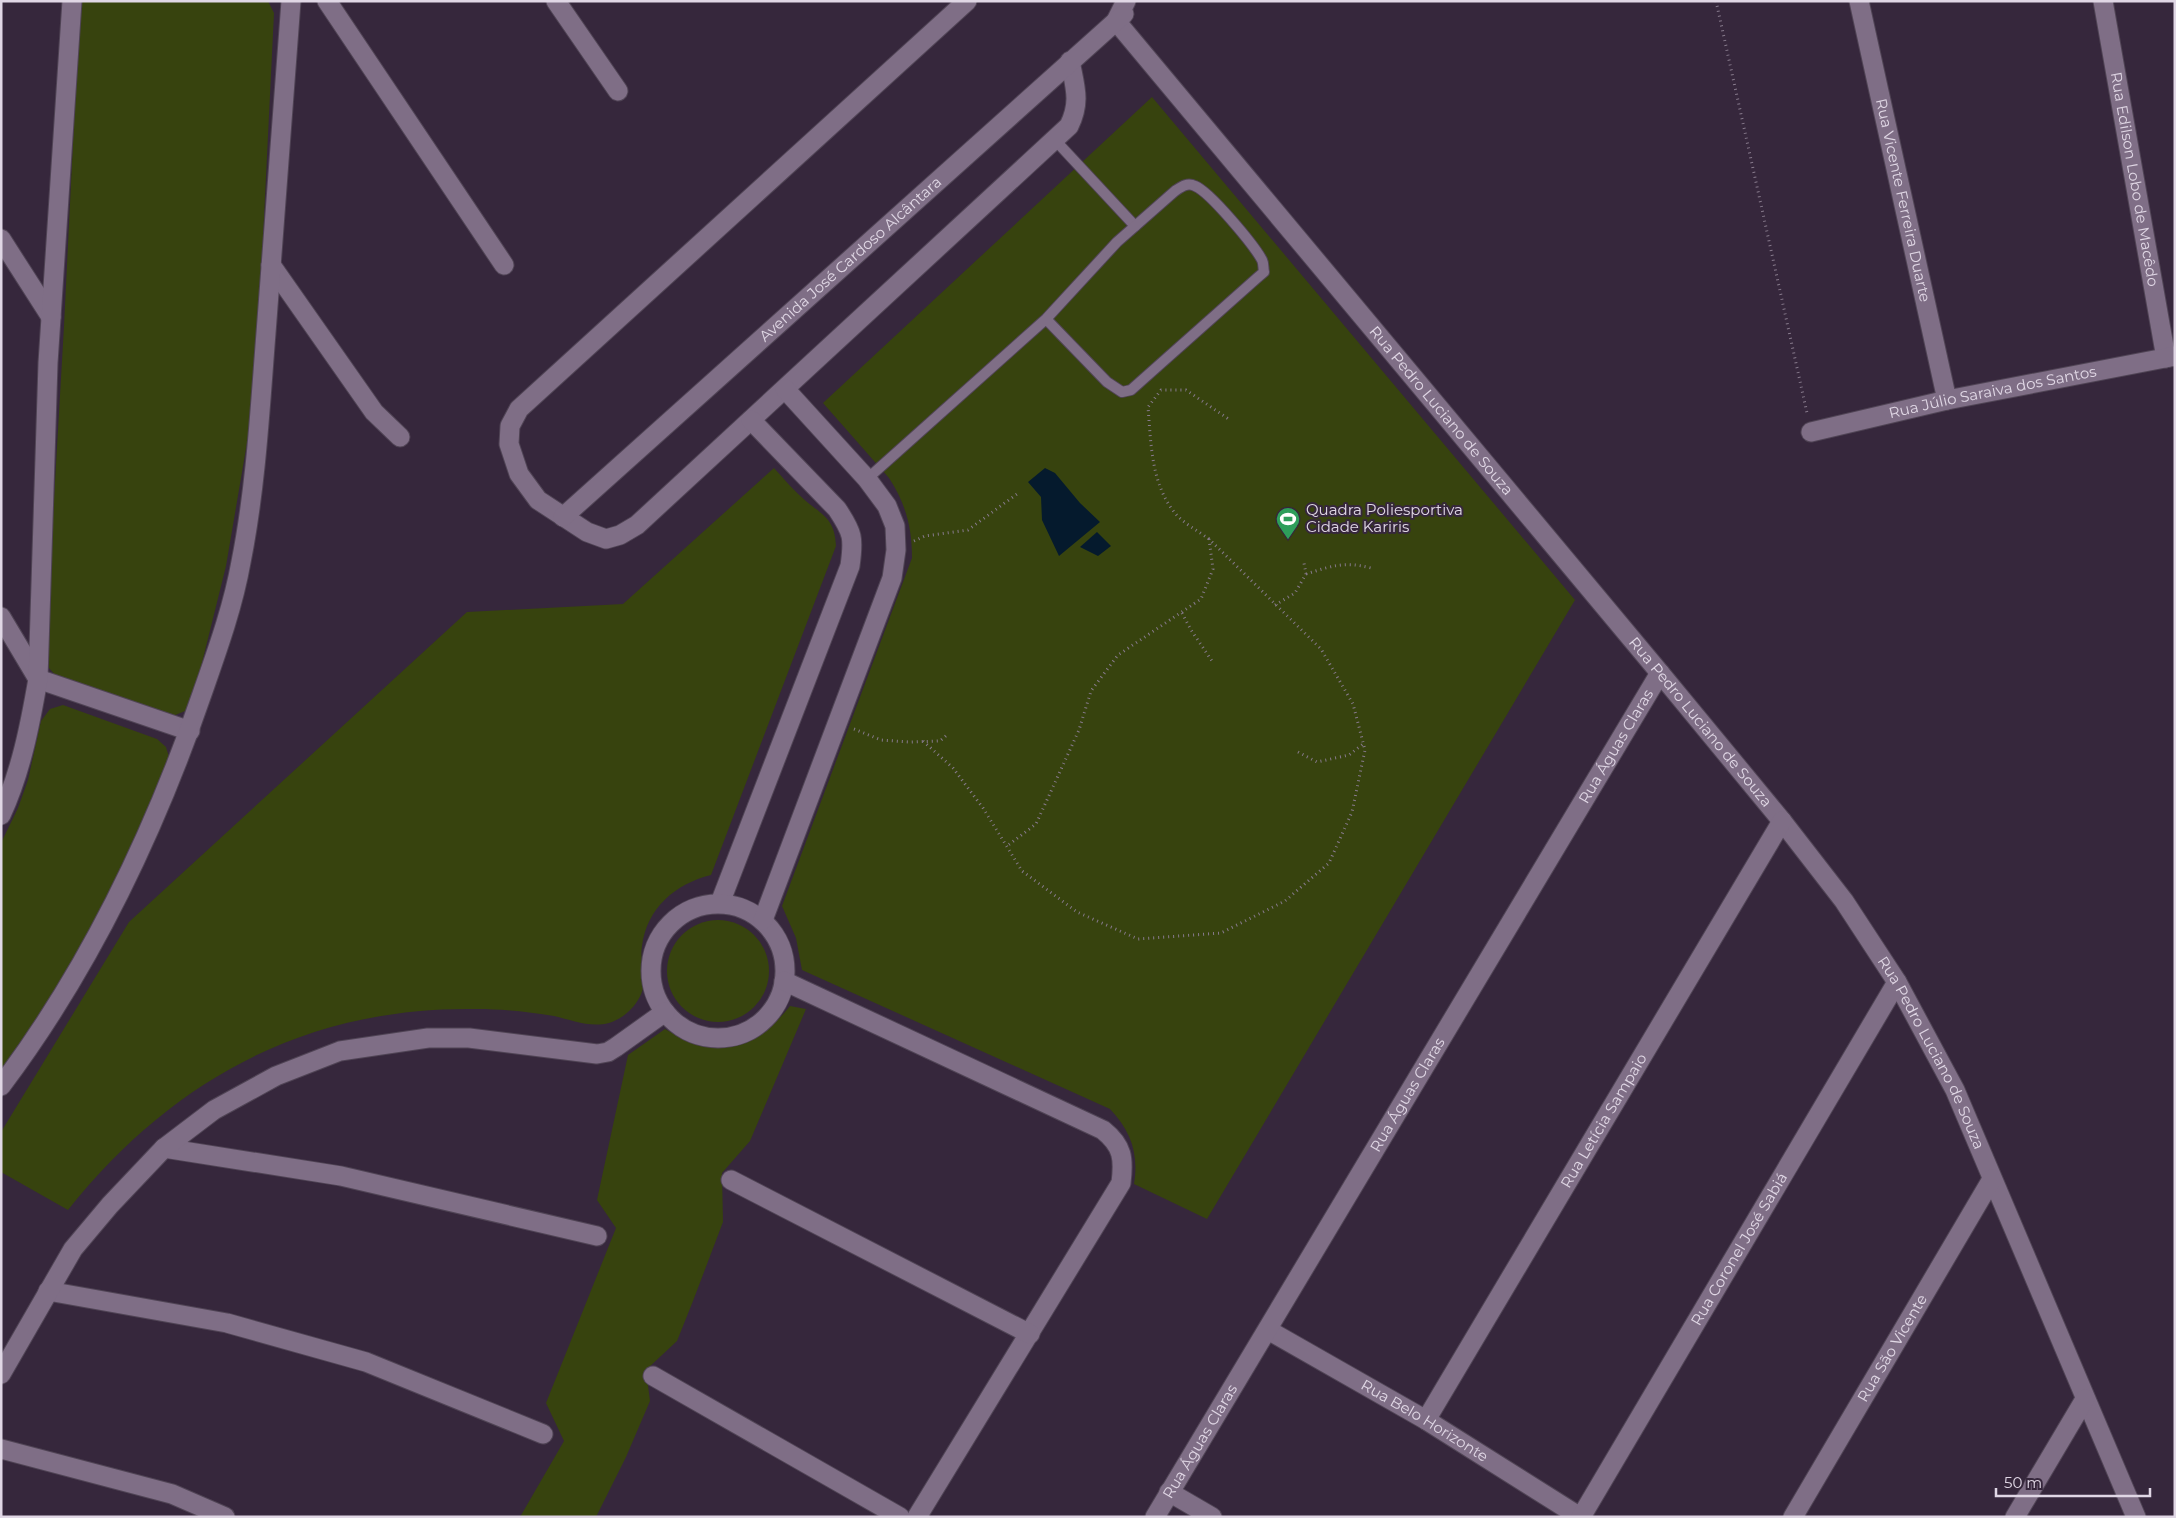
<svg xmlns="http://www.w3.org/2000/svg" width="2176" height="1518" viewBox="0 0 2176 1518" font-family="Montserrat,sans-serif">
<style>
.green{fill:#37430e}
.water{fill:#051a2d}
.lines{fill:none;stroke-linecap:round;stroke-linejoin:round}
.lane-casing{stroke:#504455;stroke-width:12}
.street-casing{stroke:#504455;stroke-width:21}
.path{stroke:#877a8c;stroke-width:3;stroke-dasharray:1 4;stroke-linecap:butt}
.lane{stroke:#7f6e86;stroke-width:10}
.street{stroke:#7f6e86;stroke-width:19}
.labels{text-anchor:middle;stroke-width:4;stroke-linejoin:round;paint-order:stroke}
.street-label{font-size:15px;fill:#e0d7e5;stroke:#36273c}
.poi-label{font-size:15px;fill:#e0d7e5;stroke:#36273c;text-anchor:start}
</style>
<rect width="100%" height="100%" fill="#36273c"/>
<g class="green">
<path d="M 80,1 L 268,1 L 274,13 L 260,299 L 249,431 L 226,566 L 192,703 L 185,711 L 173,716 L 56,676 L 49,668 L 45,656 L 64,326 Z"/>
<path d="M 1152,97 L 1575,600 L 1207,1219 L 1134,1184 C 1139,1154 1131,1131 1110,1109 L 802,970 L 796,938 L 782,906 L 912,558 C 912,528 906,504 889,478 L 823,403 Z"/>
<path d="M 774,468 C 784,479 795,492 807,502 C 825,516 835,521 836,546 L 711,875 C 675,884 647,908 642,946 C 640,957 643,967 644,978 C 645,998 628,1017 609,1023 C 590,1028 572,1020 554,1016 C 529,1012 502,1009 477,1009 C 308,1006 172,1079 68,1210 L 1,1172 L 1,1132 L 129,922 L 467,612 L 623,604 Z"/>
<path d="M 63,705 L 157,739 L 166,747 L 169,757 C 155,792 143,827 128,860 C 93,933 49,1004 1,1069 L 1,843 L 18,808 L 28,780 L 41,721 L 50,709 Z"/>
<circle cx="718" cy="971" r="51"/>
<path d="M 790,1006 L 806,1009 L 750,1141 L 722,1173 L 723,1222 L 693,1301 L 677,1341 L 646,1370 L 650,1401 L 626,1457 L 596,1517 L 520,1517 L 564,1441 L 546,1403 L 616,1228 L 597,1200 L 628,1055 L 665,1029 C 711,1056 757,1049 790,1006 Z"/>
</g>
<g class="water">
<path d="M 1045,468 L 1055,473 L 1080,503 L 1100,522 L 1059,556 L 1042,520 L 1041,497 L 1028,482 Z"/>
<path d="M 1097,532 L 1111,546 L 1098,556 L 1080,547 Z"/>
</g>
<g class="lines">
<g class="lane-casing">
<g id="lane">
<path d="M 1055,140 L 1135,226"/>
<path d="M 867,479 L 1046,319 L 1117,242 L 1175,191 C 1181,187 1187,182 1195,186 C 1210,192 1254,245 1262,260 C 1264,264 1263,268 1264,272 L 1257,278 L 1131,390 L 1122,392 L 1107,382 L 1046,319"/>
</g>
</g>
<g class="street-casing">
<g id="street">
<path d="M 327,1 L 504,265"/>
<path d="M 556,1 L 618,91"/>
<path d="M 967,1 L 519,409 L 510,426 L 509,444 L 519,474 L 538,500 L 587,532 L 606,539 L 620,535 L 637,525 L 1069,126 C 1081,102 1075,87 1070,61"/>
<path id="s1" d="M 1126,1 L 1116,21 L 1660,673 L 1782,821 L 1844,901 L 1897,982 L 1955,1090 L 2136,1517"/>
<path id="s2" d="M 1859,1 L 1947,400"/>
<path id="s3" d="M 2103,1 L 2166,358"/>
<path d="M 1,239 L 51,317"/>
<path d="M 271,265 L 374,412 L 400,437"/>
<path id="s4" d="M 1811,432 L 1947,400 L 2175,356"/>
<path id="s5" d="M 563,517 L 1124,14"/>
<path d="M 1,617 L 38,679 L 190,731"/>
<path d="M 1,815 C 21,772 30,725 38,679 L 48,363 L 72,1"/>
<path d="M 720,903 L 850,566 C 854,538 853,533 837,509 L 751,420"/>
<circle cx="718" cy="971" r="67"/>
<path d="M 763,920 L 892,578 L 896,550 L 895,526 L 887,506 L 867,479 L 785,389"/>
<path d="M 784,981 L 1103,1130 C 1123,1146 1124,1159 1121,1183 L 917,1517"/>
<path d="M 1,1086 C 90,968 154,833 202,694 C 217,651 233,607 241,562 C 256,487 260,409 266,333 C 274,223 283,112 291,1"/>
<path d="M 164,1148 L 341,1176 L 597,1236"/>
<path d="M 731,1180 L 1030,1334"/>
<path d="M 48,1291 L 227,1323 L 366,1362 L 543,1434"/>
<path id="s6" d="M 1268,1330 L 1426,1420 L 1580,1517"/>
<path d="M 1,1374 L 73,1249 L 110,1205 L 164,1148 L 214,1110 L 276,1076 L 340,1051 L 428,1038 L 469,1038 L 597,1054 L 608,1052 L 616,1047 L 665,1012"/>
<path d="M 653,1376 L 900,1517"/>
<path id="s7" d="M 1426,1420 L 1782,821"/>
<path d="M 1,1449 L 172,1494 L 225,1517"/>
<path d="M 1169,1492 L 1212,1517"/>
<path id="s8" d="M 1155,1517 L 1660,673"/>
<path id="s9" d="M 1581,1517 L 1897,982"/>
<path id="s10" d="M 1793,1517 L 1992,1179"/>
<path d="M 2015,1517 L 2085,1399"/>
</g>
</g>
<g class="path">
<path d="M 1716,1 L 1807,413"/>
<path d="M 1209,539 C 1198,531 1183,523 1175,513 C 1151,484 1151,443 1148,407 L 1161,390 L 1186,390 L 1230,420"/>
<path d="M 914,541 L 925,536 L 968,530 L 1017,494"/>
<path d="M 1306,574 C 1332,566 1344,561 1371,568"/>
<path d="M 1275,605 L 1295,593 L 1306,574 L 1304,563"/>
<path d="M 1182,613 L 1191,630 L 1212,661"/>
<path d="M 854,729 L 881,740 L 909,742 L 940,741 L 948,734"/>
<path d="M 923,741 L 953,768 L 983,808 L 1022,871 L 1077,912 L 1138,939 L 1221,933 L 1285,901 L 1329,863 L 1352,812 L 1365,750 L 1353,704 L 1321,649 L 1209,539 L 1213,569 L 1201,599 L 1118,655 L 1091,691 L 1079,730 L 1036,824 L 1007,846"/>
<path d="M 1298,752 L 1317,762 L 1349,755 L 1363,744"/>
</g>
<use href="#lane" class="lane"/>
<use href="#street" class="street"/>
</g>
<defs>
<g id="stadium-pin" transform="scale(1.25)"><path d="M0 17L-7.5 6A9.5 9.5 0 1 1 7.5 6Z" fill="#2e9e5b" stroke="#36273c"/><path d="M0-5a6.5 5 0 1 0 0 10a6.5 5 0 1 0 0-10ZM-3.5-1.8h7v3.6h-7Z" fill="#fff"/></g>
</defs>
<g fill-rule="evenodd">
<use href="#stadium-pin" x="1288" y="519"/>
</g>
<g class="labels">
<g class="street-label">
<text dy="5" stroke="none"><textPath href="#s3" startOffset="181">Rua Edilson Lobo de Macêdo</textPath></text>
<text dy="5" stroke="none"><textPath href="#s2" startOffset="204">Rua Vicente Ferreira Duarte</textPath></text>
<text dy="5" stroke="none"><textPath href="#s5" startOffset="386">Avenida José Cardoso Alcântara</textPath></text>
<text dy="5" stroke="none"><textPath href="#s4" startOffset="186">Rua Júlio Saraiva dos Santos</textPath></text>
<text dy="5" stroke="none"><textPath href="#s1" startOffset="530">Rua Pedro Luciano de Souza</textPath></text>
<text dy="5" stroke="none"><textPath href="#s1" startOffset="935">Rua Pedro Luciano de Souza</textPath></text>
<text dy="5" stroke="none"><textPath href="#s8" startOffset="898">Rua Águas Claras</textPath></text>
<text dy="5" stroke="none"><textPath href="#s1" startOffset="1340">Rua Pedro Luciano de Souza</textPath></text>
<text dy="5" stroke="none"><textPath href="#s8" startOffset="492">Rua Águas Claras</textPath></text>
<text dy="5" stroke="none"><textPath href="#s7" startOffset="348">Rua Letícia Sampaio</textPath></text>
<text dy="5" stroke="none"><textPath href="#s9" startOffset="311">Rua Coronel José Sabiá</textPath></text>
<text dy="5" stroke="none"><textPath href="#s10" startOffset="196">Rua São Vicente</textPath></text>
<text dy="5" stroke="none"><textPath href="#s6" startOffset="181">Rua Belo Horizonte</textPath></text>
<text dy="5" stroke="none"><textPath href="#s8" startOffset="88">Rua Águas Claras</textPath></text>
</g>
<g class="poi-label">
<text x="1306" y="515">Quadra Poliesportiva<tspan x="1306" dy="17">Cidade Kariris</tspan></text>
</g>
</g>
<rect width="2176" height="1518" fill="none" stroke="#e0d7e5" stroke-width="5"/>
<path d="M1996 1488v8h154v-8" fill="none" stroke="#e0d7e5" stroke-width="2.5"/>
<text x="2004" y="1488" font-size="15" fill="#e0d7e5" stroke="#36273c" stroke-width="4" paint-order="stroke">50 m</text>
</svg>
